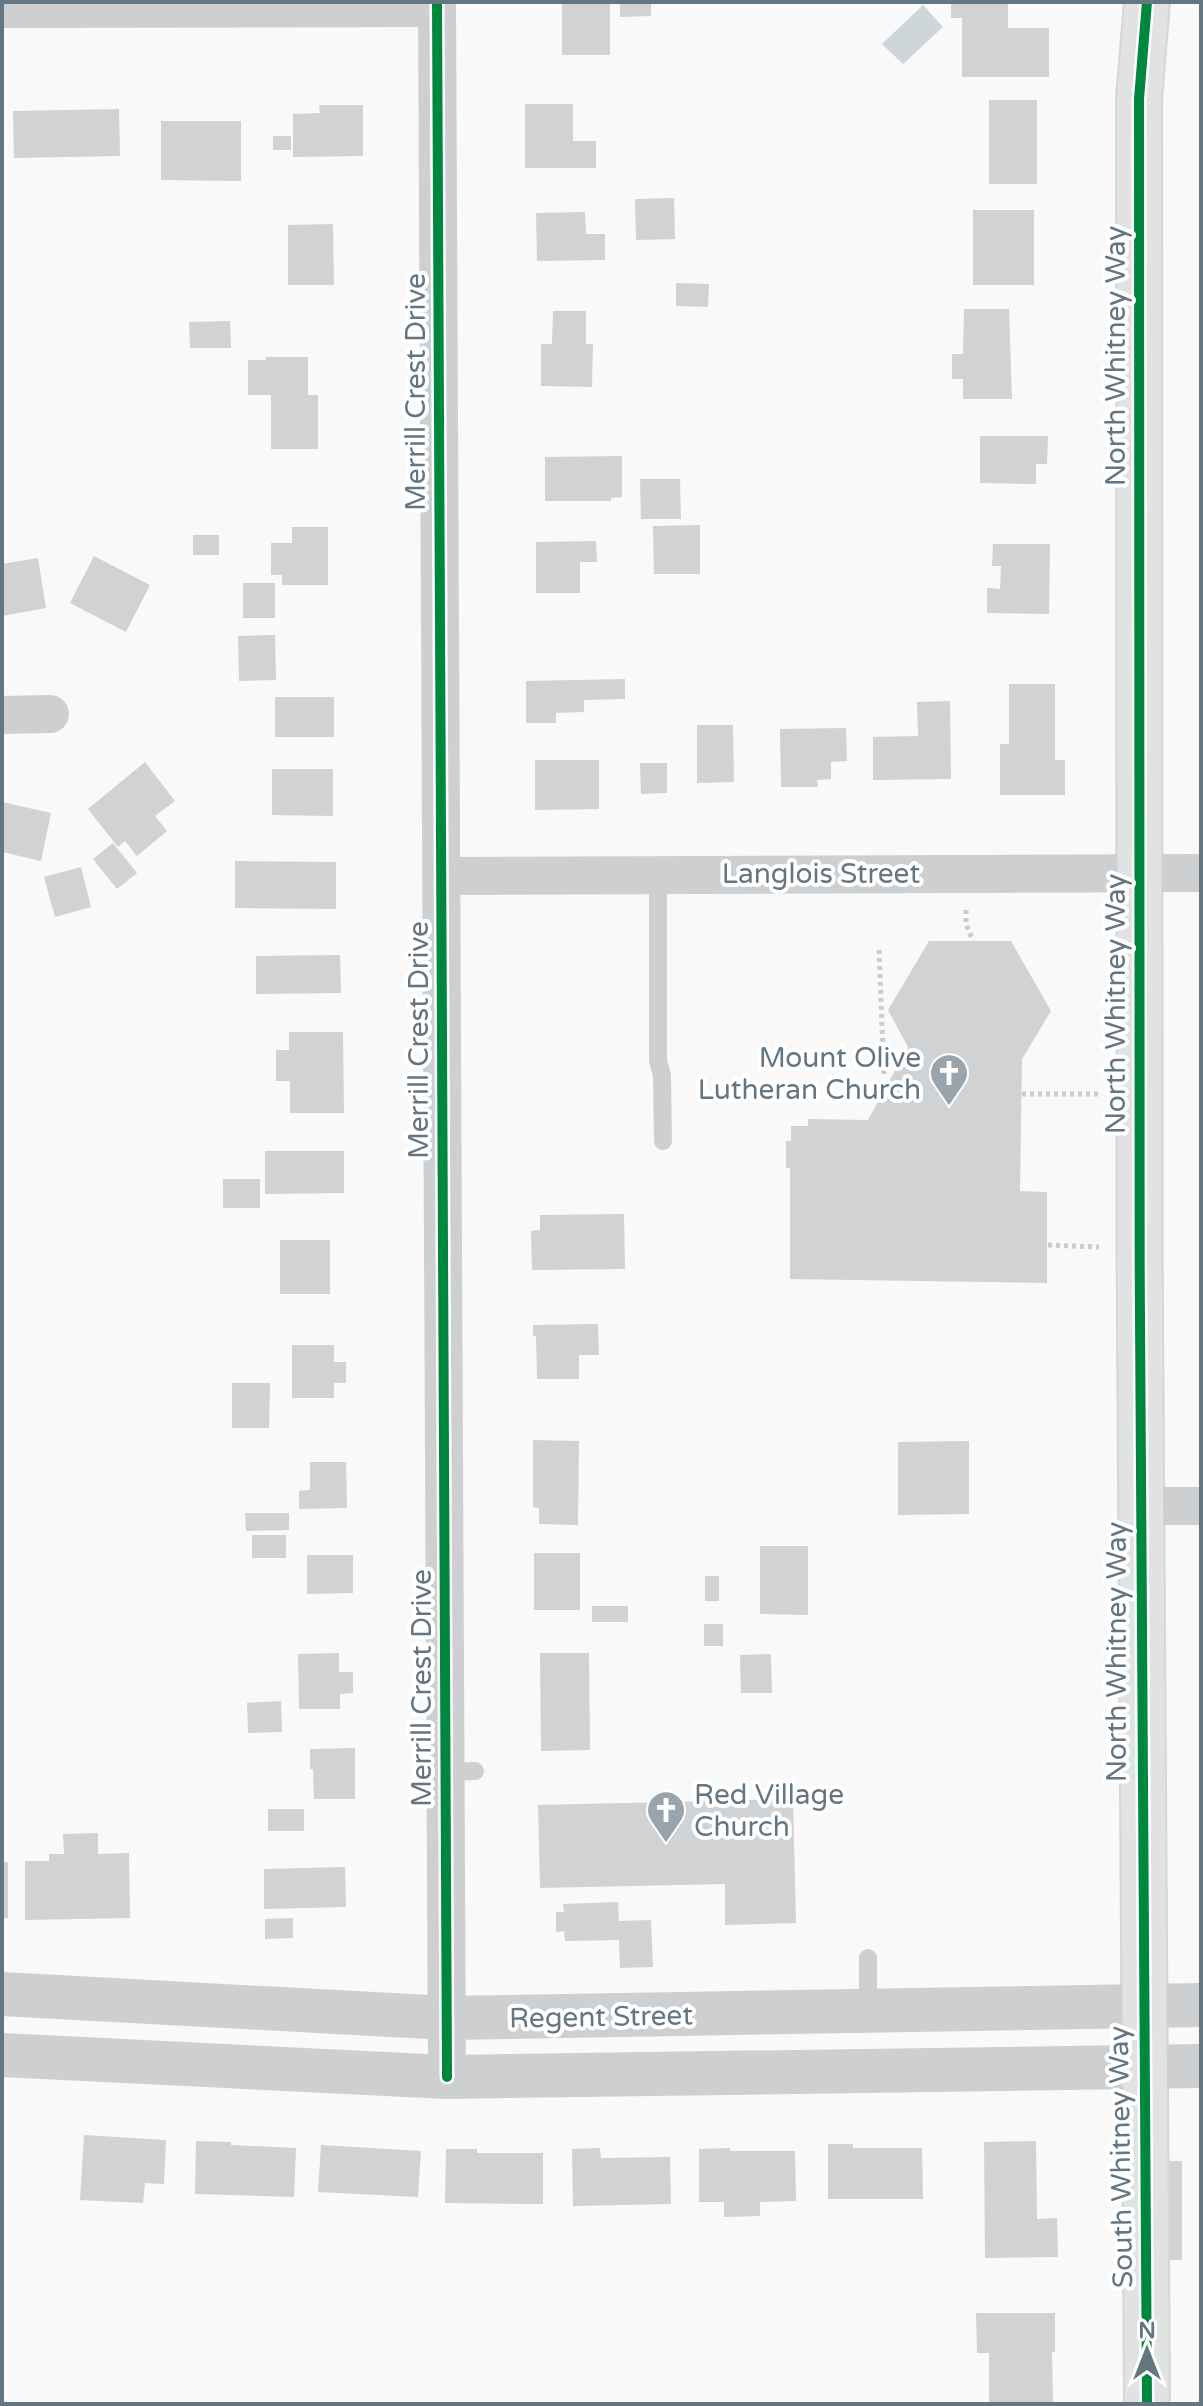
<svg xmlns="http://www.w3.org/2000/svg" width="1203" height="2406" viewBox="0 0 1203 2406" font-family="'Varela Round',sans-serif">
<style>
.water{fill:#ced6d9}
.building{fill:#d0d2d3}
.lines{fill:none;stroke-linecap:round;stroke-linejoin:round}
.secondary-casing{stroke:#d5d6d7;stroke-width:48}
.path{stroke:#cbcccd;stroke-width:5;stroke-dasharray:4 4;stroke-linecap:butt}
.service{stroke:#cecfd0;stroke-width:18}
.minor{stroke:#cecfd0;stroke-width:38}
.tertiary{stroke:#cecfd0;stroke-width:44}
.secondary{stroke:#e1e2e2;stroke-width:44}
.cycleway-casing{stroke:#fff;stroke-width:15}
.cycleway{stroke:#00873e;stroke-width:10}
.labels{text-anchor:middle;stroke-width:8;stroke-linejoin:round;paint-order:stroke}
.street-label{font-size:28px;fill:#657683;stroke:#fff}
.poi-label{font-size:28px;fill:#657683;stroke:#fff;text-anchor:end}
</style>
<rect width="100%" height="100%" fill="#f9f9f9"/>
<path class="water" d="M 923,5 L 943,27 L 903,64 L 882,44 Z"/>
<g class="building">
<rect x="562" y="2" width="48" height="53"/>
<path d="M 620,2 L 651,2 L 651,16 L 620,17 Z"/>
<path d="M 951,2 L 1008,2 L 1008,28 L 1049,28 L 1049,77 L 962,77 L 962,18 L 951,18 Z"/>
<rect x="989" y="100" width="48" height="84"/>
<path d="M 525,104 L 573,104 L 573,141 L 596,141 L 596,168 L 525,168 Z"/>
<path d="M 319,105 L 363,105 L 363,156 L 293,157 L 293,114 L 320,113 Z"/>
<path d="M 119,109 L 120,156 L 14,158 L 13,111 Z"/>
<path d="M 161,121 L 241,121 L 241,181 L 161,180 Z"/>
<rect x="273" y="136" width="18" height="14"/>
<path d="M 674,198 L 675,239 L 636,240 L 635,199 Z"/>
<rect x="973" y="210" width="61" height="75"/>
<path d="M 585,212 L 586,234 L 605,234 L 605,260 L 537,261 L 536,213 Z"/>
<path d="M 333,224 L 334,285 L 288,285 L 288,225 Z"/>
<path d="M 676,283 L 709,284 L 708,307 L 676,306 Z"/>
<path d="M 964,309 L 1009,309 L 1012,399 L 963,399 L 963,379 L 952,379 L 952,354 L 963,354 Z"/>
<path d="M 553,311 L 586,311 L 586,344 L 593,344 L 592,387 L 541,386 L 541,344 L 552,344 Z"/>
<path d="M 230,321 L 231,348 L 190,348 L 189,322 Z"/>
<path d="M 266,357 L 308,357 L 308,395 L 318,395 L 318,449 L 271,449 L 271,395 L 248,395 L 248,360 L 266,360 Z"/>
<path d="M 980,436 L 1048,436 L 1047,464 L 1036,464 L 1036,484 L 980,483 Z"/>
<path d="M 622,456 L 622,497 L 611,498 L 611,501 L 545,501 L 545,457 Z"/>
<path d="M 640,479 L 680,479 L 681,519 L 641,519 Z"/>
<path d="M 700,525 L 700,574 L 654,574 L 653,526 Z"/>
<path d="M 292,527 L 328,527 L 328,585 L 282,585 L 282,575 L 271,575 L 271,543 L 292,543 Z"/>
<rect x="193" y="535" width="26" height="20"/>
<path d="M 596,541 L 597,562 L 580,562 L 580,593 L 536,593 L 536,542 Z"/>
<path d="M 993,544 L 1050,544 L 1049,614 L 987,613 L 987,588 L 1000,589 L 1001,566 L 992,566 Z"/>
<path d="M 94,556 L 150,585 L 126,632 L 70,603 Z"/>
<path d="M 38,558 L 46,608 L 2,616 L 2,564 Z"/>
<rect x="243" y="583" width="32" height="35"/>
<path d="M 275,635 L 276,680 L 239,681 L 238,636 Z"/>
<path d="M 625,679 L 625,699 L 584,700 L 584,712 L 556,713 L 556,723 L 526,723 L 526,681 Z"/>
<path d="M 1009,684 L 1055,684 L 1055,760 L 1065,760 L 1065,795 L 1000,795 L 1000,744 L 1009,744 Z"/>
<rect x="275" y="697" width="59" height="40"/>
<path d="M 950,701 L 951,779 L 873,780 L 873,737 L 918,736 L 917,702 Z"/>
<path d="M 697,725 L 733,725 L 734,782 L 697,783 Z"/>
<path d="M 846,728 L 847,761 L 831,762 L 831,779 L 817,780 L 818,787 L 781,787 L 780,729 Z"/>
<path d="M 535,760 L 599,760 L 599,809 L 535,810 Z"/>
<path d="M 145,762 L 175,801 L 155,816 L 167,831 L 137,856 L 125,841 L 118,847 L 88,809 Z"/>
<path d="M 640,763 L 667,763 L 667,793 L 641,794 Z"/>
<path d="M 272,769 L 333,769 L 333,816 L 272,815 Z"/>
<path d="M 2,802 L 51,813 L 41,861 L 2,852 Z"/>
<path d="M 113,843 L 137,873 L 117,889 L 93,859 Z"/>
<path d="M 235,861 L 336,862 L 336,909 L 235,908 Z"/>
<path d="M 81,867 L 91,907 L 55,917 L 44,877 Z"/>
<path d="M 929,941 L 1011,941 L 1051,1011 L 1022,1059 L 1020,1191 L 1047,1192 L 1047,1283 L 790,1279 L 790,1168 L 786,1168 L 786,1141 L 791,1141 L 791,1126 L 808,1126 L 808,1119 L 868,1120 L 908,1047 L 888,1010 Z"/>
<path d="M 340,955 L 341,993 L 256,994 L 256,956 Z"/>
<path d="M 289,1032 L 343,1032 L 344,1113 L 290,1113 L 290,1081 L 276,1081 L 276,1050 L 289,1050 Z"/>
<path d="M 265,1151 L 344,1151 L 344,1193 L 265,1194 Z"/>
<rect x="223" y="1179" width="37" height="29"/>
<path d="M 624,1214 L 625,1269 L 532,1270 L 531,1231 L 540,1230 L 540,1215 Z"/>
<rect x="280" y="1240" width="50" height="54"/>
<path d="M 598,1324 L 599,1355 L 579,1355 L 579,1379 L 537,1379 L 536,1336 L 533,1336 L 533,1325 Z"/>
<path d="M 292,1345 L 334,1345 L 334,1362 L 346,1362 L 346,1383 L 334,1383 L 334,1398 L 292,1398 Z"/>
<path d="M 232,1383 L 270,1383 L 269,1428 L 232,1428 Z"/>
<path d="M 533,1440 L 579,1441 L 578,1525 L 539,1524 L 539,1508 L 533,1507 Z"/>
<path d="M 969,1441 L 969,1514 L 898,1515 L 898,1442 Z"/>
<path d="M 310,1462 L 346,1462 L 347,1508 L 299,1509 L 299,1491 L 310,1490 Z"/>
<path d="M 245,1513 L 289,1513 L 289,1530 L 246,1531 Z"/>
<rect x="252" y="1535" width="34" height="23"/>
<path d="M 760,1546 L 808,1546 L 808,1615 L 760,1614 Z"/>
<rect x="534" y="1553" width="46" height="57"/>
<path d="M 307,1555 L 353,1555 L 353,1593 L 307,1594 Z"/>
<rect x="705" y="1576" width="14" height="25"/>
<rect x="592" y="1606" width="36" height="16"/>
<rect x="704" y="1624" width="19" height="22"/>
<path d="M 339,1653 L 339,1672 L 353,1672 L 353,1693 L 340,1694 L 340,1709 L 299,1709 L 298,1654 Z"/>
<path d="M 540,1653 L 589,1653 L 590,1750 L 541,1751 Z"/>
<path d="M 771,1654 L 772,1693 L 741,1693 L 740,1655 Z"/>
<path d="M 281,1701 L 282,1732 L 248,1733 L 247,1703 Z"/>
<path d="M 355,1748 L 355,1799 L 314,1799 L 313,1769 L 310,1769 L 310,1749 Z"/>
<path d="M 793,1799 L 796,1923 L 725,1925 L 725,1884 L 540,1888 L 538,1805 Z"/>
<rect x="268" y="1809" width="36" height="22"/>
<path d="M 98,1833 L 98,1854 L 129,1853 L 130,1918 L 25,1920 L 25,1861 L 49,1861 L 49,1854 L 64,1854 L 63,1834 Z"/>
<rect x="2" y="1862" width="6" height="56"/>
<path d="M 345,1867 L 346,1907 L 264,1909 L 264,1869 Z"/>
<path d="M 618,1902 L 619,1921 L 651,1920 L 653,1967 L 620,1968 L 619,1940 L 565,1941 L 564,1931 L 556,1932 L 556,1912 L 564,1912 L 563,1904 Z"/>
<path d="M 293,1918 L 293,1938 L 265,1939 L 265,1919 Z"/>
<path d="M 84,2135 L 166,2140 L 164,2184 L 145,2183 L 143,2203 L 80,2200 Z"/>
<path d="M 196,2141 L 231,2142 L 231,2145 L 296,2148 L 294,2197 L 195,2194 Z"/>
<path d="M 1036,2141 L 1037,2219 L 1057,2218 L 1058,2257 L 985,2258 L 984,2142 Z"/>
<path d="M 828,2144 L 853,2144 L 853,2148 L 922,2148 L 923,2199 L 828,2199 Z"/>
<path d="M 321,2145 L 421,2151 L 418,2197 L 318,2192 Z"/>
<path d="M 600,2148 L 601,2158 L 670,2157 L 671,2204 L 573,2206 L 572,2149 Z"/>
<path d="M 730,2148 L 730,2151 L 795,2151 L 796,2201 L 760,2202 L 760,2216 L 724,2217 L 724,2202 L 699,2202 L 699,2149 Z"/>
<path d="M 446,2149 L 477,2149 L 477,2153 L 543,2153 L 543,2204 L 445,2203 Z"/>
<path d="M 1168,2161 L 1182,2161 L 1182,2260 L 1169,2260 Z"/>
<path d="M 976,2313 L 1055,2313 L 1055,2352 L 1052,2352 L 1053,2404 L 989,2404 L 989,2353 L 977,2353 Z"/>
</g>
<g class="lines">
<g class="secondary-casing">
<path id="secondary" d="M 1147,2 L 1139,99 C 1139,867 1138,1636 1147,2404"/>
</g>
<g class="path">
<path d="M 966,910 L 966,924 L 973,941"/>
<path d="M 879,950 L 884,1074"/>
<path d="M 1022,1094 L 1101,1094"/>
<path d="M 1048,1245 L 1099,1247"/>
</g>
<g class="service">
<path d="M 658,874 L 658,1061 L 662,1075 L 663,1141"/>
<path d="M 445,1772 L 475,1771"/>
<path d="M 868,1958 L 868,2011"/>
</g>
<g class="minor">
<path d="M 437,2 L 447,2077"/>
<path d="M 2,9 L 437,8"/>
<path d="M 2,715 L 50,714"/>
<path d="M 442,876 L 1201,873"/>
<path d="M 1140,1506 L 1201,1506"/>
</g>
<g class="tertiary">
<path d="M 2,1994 L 447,2018 L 1201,2005"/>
<path d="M 2,2055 L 447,2077 L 1201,2066"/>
</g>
<use href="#secondary" class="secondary"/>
<g class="cycleway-casing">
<g id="cycleway">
<path d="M 437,2 L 447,2077"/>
<path d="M 1147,2 L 1139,99 C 1139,867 1138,1636 1147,2404"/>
</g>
</g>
<use href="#cycleway" class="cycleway"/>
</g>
<defs>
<g id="church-pin" transform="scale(2)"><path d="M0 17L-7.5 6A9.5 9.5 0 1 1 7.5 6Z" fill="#99a4ac" stroke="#fff"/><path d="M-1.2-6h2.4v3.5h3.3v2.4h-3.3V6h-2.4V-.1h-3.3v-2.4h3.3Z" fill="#fff"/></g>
</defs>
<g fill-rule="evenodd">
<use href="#church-pin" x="949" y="1073"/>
<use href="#church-pin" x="666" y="1810"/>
</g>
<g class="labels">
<g class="street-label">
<text transform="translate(1115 356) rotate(-90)" y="10">North Whitney Way</text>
<text transform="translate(415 392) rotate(-90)" y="10">Merrill Crest Drive</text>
<text x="821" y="883">Langlois Street</text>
<text transform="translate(1115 1004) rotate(-90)" y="10">North Whitney Way</text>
<text transform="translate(418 1040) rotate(-90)" y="10">Merrill Crest Drive</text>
<text transform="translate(1116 1652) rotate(-90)" y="10">North Whitney Way</text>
<text transform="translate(421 1688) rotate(-90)" y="10">Merrill Crest Drive</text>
<text transform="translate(601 2016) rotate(-1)" y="10">Regent Street</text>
<text transform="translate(1120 2157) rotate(-91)" y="10">South Whitney Way</text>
</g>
<g class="poi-label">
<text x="921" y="1067">Mount Olive<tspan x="921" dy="32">Lutheran Church</tspan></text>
<text x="694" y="1804" text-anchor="start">Red Village<tspan x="694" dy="32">Church</tspan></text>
</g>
</g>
<rect width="1203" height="2406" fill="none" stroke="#657683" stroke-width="8"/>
<g transform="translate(1147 2350)" stroke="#ffffff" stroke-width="6" paint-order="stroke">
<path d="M0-6L14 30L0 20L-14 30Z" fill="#657683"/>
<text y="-12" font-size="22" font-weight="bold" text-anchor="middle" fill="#657683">N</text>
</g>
</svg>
